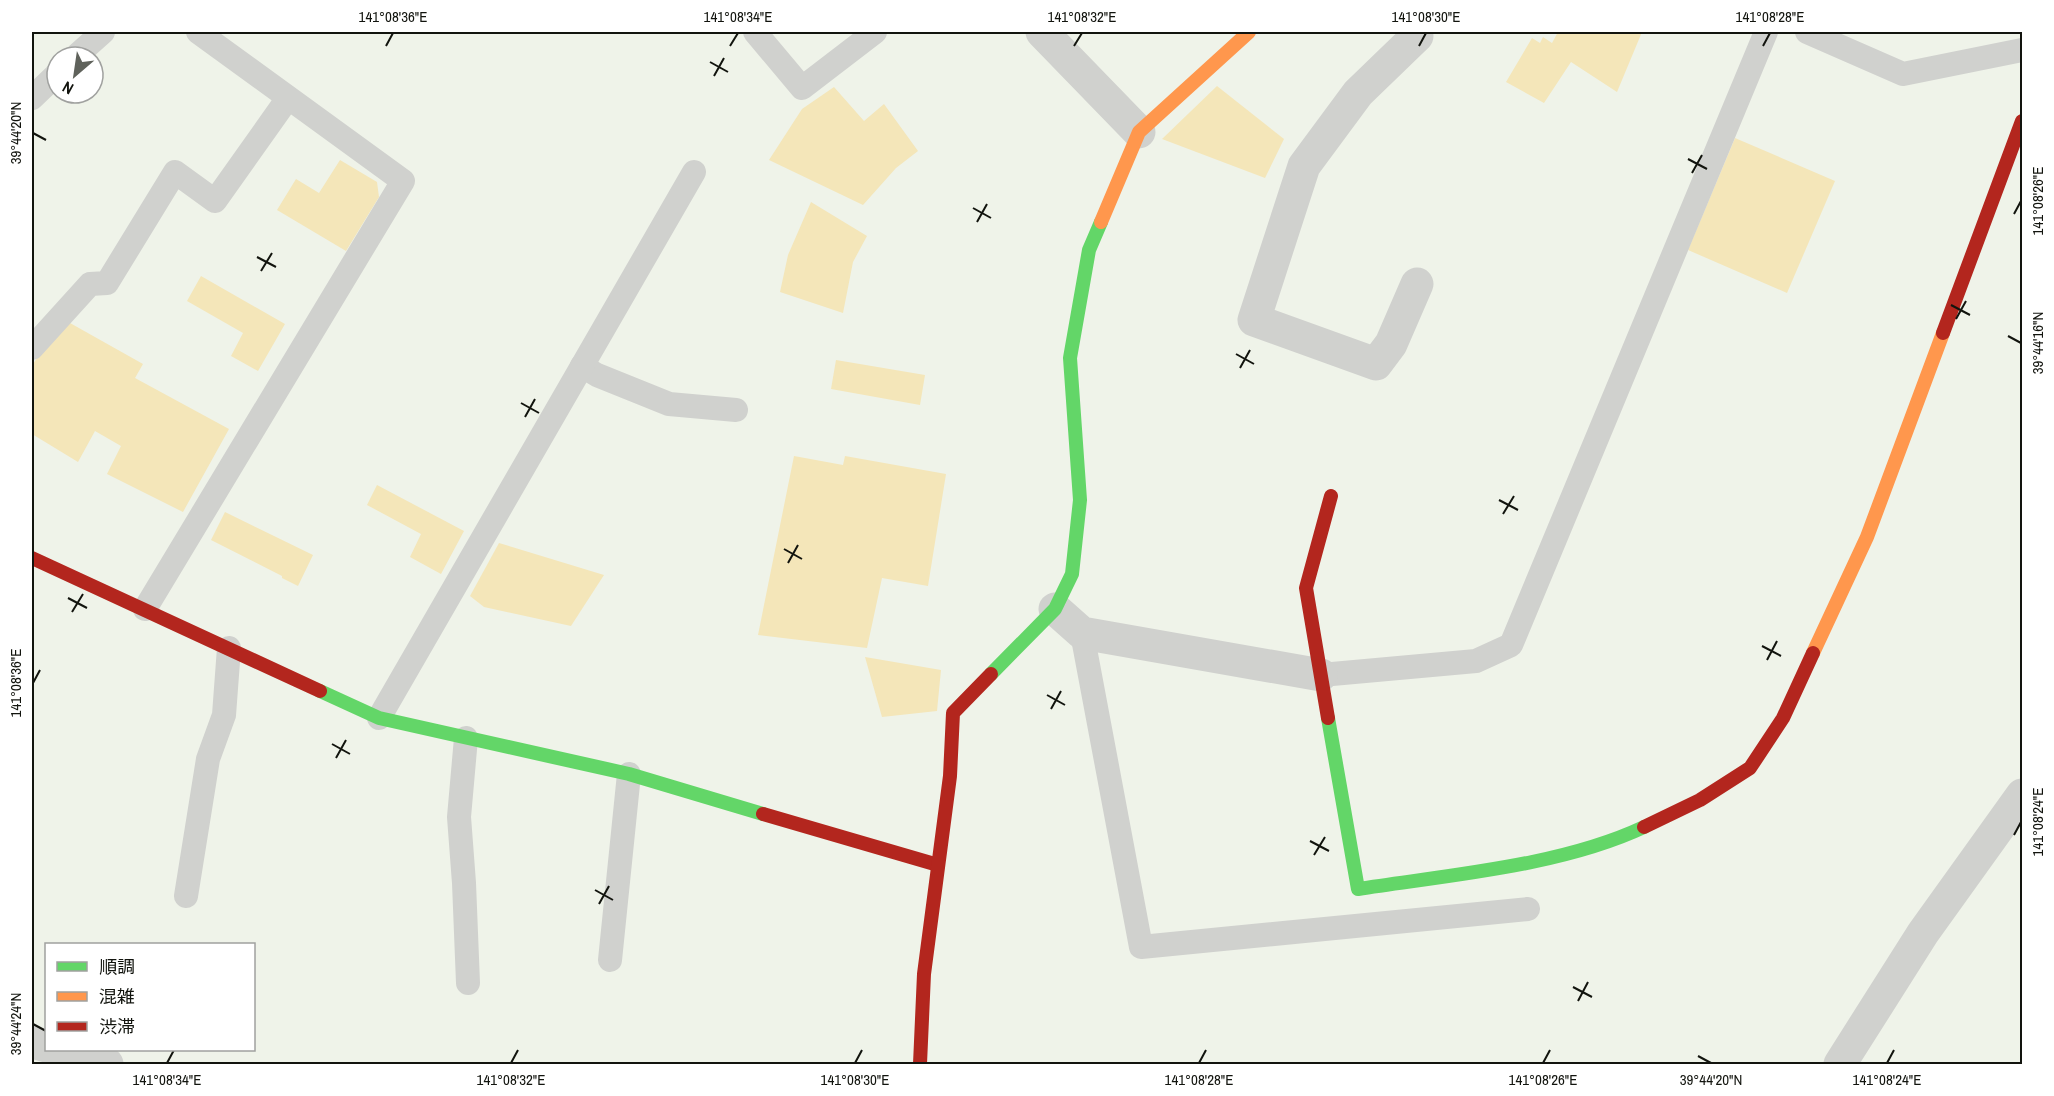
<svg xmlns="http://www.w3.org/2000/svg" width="2054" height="1096" viewBox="0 0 2054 1096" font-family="'Archivo Narrow','Noto Sans JP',sans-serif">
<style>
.green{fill:#f4e6b9}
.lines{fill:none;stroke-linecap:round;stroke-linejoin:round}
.lane{stroke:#d0d1ce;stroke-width:24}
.street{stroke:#d0d1ce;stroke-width:33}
.fast{stroke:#63d668;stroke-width:14}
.slow{stroke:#ff974d;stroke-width:14}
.jam{stroke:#b3261e;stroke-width:14}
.ticks{fill:none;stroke:#12140e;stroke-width:2}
.neatline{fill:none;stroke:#12140e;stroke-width:2}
.ticks-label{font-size:15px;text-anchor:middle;fill:#12140e}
</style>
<rect width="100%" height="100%" fill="#eff3e9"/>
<g class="green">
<path d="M 1558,32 L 1642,32 L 1617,92 L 1571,62 L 1544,103 L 1506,82 L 1532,38 L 1540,43 L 1543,37 L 1552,43 Z"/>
<path d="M 1217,86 L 1284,139 L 1265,178 L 1162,139 Z"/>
<path d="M 834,87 L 864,121 L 884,104 L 918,151 L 896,168 L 863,205 L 769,160 L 802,109 Z"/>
<path d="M 1735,138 L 1835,181 L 1787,293 L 1688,250 Z"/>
<path d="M 340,160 L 377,182 L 379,197 L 346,251 L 277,210 L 296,179 L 319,193 Z"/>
<path d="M 811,202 L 867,236 L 853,262 L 843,313 L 780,292 L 788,255 Z"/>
<path d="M 201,276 L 285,324 L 258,371 L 231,356 L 243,333 L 187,301 Z"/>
<path d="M 70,323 L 143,364 L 135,378 L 229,429 L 183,512 L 107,474 L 121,446 L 95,431 L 78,462 L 32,434 L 32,366 L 38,356 Z"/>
<path d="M 836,360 L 925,375 L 920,405 L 831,389 Z"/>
<path d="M 794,456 L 843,465 L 845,456 L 946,474 L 928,586 L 882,578 L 867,648 L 758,635 Z"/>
<path d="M 377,485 L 464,531 L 441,574 L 410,557 L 421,534 L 367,505 Z"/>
<path d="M 225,512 L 313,555 L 298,586 L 282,578 L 282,576 L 211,540 Z"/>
<path d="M 499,543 L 604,575 L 571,626 L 484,607 L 470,596 Z"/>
<path d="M 865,657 L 941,670 L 937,711 L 882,717 Z"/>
</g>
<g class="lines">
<g class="lane">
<path d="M 755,32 L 802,88 L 875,32"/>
<path d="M 1807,32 L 1903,74 L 2022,50"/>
<path d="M 75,57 L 103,32"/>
<path d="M 32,98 L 57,74"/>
<path d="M 32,348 L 90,284 L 107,283 L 175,172 L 215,201 L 288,98"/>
<path d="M 582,366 L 597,375 L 669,404 L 736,410"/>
<path d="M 145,609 L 403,181 L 198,32"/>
<path d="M 1082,633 L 1141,947 L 1528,909"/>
<path d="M 1321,675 L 1476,661 L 1511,645 L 1766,32"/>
<path d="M 379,718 L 694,172"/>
<path d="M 466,738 L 459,817 L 464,883 L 468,983"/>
<path d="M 186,896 L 208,759 L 224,715 L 229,648"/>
<path d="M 610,960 L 629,774"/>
</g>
<g class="street">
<path d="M 1042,32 L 1139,132"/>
<path d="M 1413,32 L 1417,36 L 1358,93 L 1304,166 L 1254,320 L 1376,364 L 1391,344 L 1417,284"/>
<path d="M 1055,609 L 1082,633 L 1321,675"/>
<path d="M 32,1042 L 46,1046"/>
<path d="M 58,1050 L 107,1064"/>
<path d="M 1840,1064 L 1923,933 L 2022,795"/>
</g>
<g class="fast">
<path d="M 991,674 L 1055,609 L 1072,574 L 1080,500 L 1070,358 L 1089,250 L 1101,222"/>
<path d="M 320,691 L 379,718 L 629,774 L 763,814"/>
<path d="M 1328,718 L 1358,889 C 1449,875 1561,866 1644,827"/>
</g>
<g class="slow">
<path d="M 1101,222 L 1139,132 L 1249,32"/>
<path d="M 1813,653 L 1867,537 L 1943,333"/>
</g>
<g class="jam">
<path d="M 1943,333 L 2022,121"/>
<path d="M 32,558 L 320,691"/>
<path d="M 1328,718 L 1306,588 L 1331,496"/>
<path d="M 763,814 L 938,865"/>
<path d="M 1644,827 L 1700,800 L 1750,768 L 1783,718 L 1813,653"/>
<path d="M 920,1064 L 924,974 L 950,776 L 953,713 L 991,674"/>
</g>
</g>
<path class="ticks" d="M 386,46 L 393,33M 730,46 L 738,33M 1074,46 L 1082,33M 1419,46 L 1426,33M 1763,46 L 1770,33M 710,62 L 728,72M 714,76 L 724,58M 33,133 L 46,140M 1688,159 L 1707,169M 1692,173 L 1702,155M 973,208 L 991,218M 2014,214 L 2021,201M 977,222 L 987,204M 257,257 L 276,267M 261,271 L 272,253M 1951,305 L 1970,315M 1956,319 L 1966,301M 2008,336 L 2021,343M 1236,354 L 1254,364M 1240,368 L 1250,350M 521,403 L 539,413M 525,417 L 535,399M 1499,500 L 1518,510M 1503,514 L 1514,496M 784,549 L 802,559M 788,563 L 798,545M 68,598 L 87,608M 72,612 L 83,594M 1762,646 L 1781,656M 1767,660 L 1777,641M 33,683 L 40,670M 1047,695 L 1065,705M 1051,709 L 1061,691M 332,744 L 350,754M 336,758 L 346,740M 2014,835 L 2021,822M 1310,841 L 1329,851M 1314,855 L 1325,837M 595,890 L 613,900M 599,904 L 609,886M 1573,987 L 1592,997M 1578,1001 L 1588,982M 33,1024 L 46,1031M 1698,1056 L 1711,1063M 167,1063 L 174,1050M 511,1063 L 518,1050M 855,1063 L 862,1050M 1199,1063 L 1206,1050M 1543,1063 L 1550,1050M 1887,1063 L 1894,1050"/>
<rect width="2054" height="1096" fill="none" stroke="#ffffff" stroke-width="66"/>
<rect x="45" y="943" width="210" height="108" fill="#ffffff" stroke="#a0a19f" stroke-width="1.5"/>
<rect x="57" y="962" width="30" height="9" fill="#63d668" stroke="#a0a19f" stroke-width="1.5"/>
<text x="99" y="973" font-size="18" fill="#12140e">順調</text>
<rect x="57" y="992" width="30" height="9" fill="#ff974d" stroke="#a0a19f" stroke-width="1.5"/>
<text x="99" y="1003" font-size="18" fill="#12140e">混雑</text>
<rect x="57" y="1022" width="30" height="9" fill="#b3261e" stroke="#a0a19f" stroke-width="1.5"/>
<text x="99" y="1033" font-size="18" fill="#12140e">渋滞</text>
<g transform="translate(75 75) rotate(209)"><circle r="28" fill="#ffffff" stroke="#a0a19f" stroke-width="1.5"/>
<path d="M0-4.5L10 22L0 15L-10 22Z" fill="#5f625b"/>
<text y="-9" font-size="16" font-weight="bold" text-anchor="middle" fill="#12140e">N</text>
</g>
<rect x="33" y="33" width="1988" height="1030" class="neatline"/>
<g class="ticks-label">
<text x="393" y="22">141°08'36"E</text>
<text x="738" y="22">141°08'34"E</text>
<text x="1082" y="22">141°08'32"E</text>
<text x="1426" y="22">141°08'30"E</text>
<text x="1770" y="22">141°08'28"E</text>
<text transform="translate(16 133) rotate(-90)" y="5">39°44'20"N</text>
<text transform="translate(2038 201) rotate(-90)" y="5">141°08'26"E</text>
<text transform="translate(2038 343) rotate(-90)" y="5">39°44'16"N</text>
<text transform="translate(16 683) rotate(-90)" y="5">141°08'36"E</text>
<text transform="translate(2038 822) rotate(-90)" y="5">141°08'24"E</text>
<text transform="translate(16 1024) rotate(-90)" y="5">39°44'24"N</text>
<text x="167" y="1085">141°08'34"E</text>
<text x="511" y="1085">141°08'32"E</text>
<text x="855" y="1085">141°08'30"E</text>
<text x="1199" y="1085">141°08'28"E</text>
<text x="1543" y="1085">141°08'26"E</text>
<text x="1711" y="1085">39°44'20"N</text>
<text x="1887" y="1085">141°08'24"E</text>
</g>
</svg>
